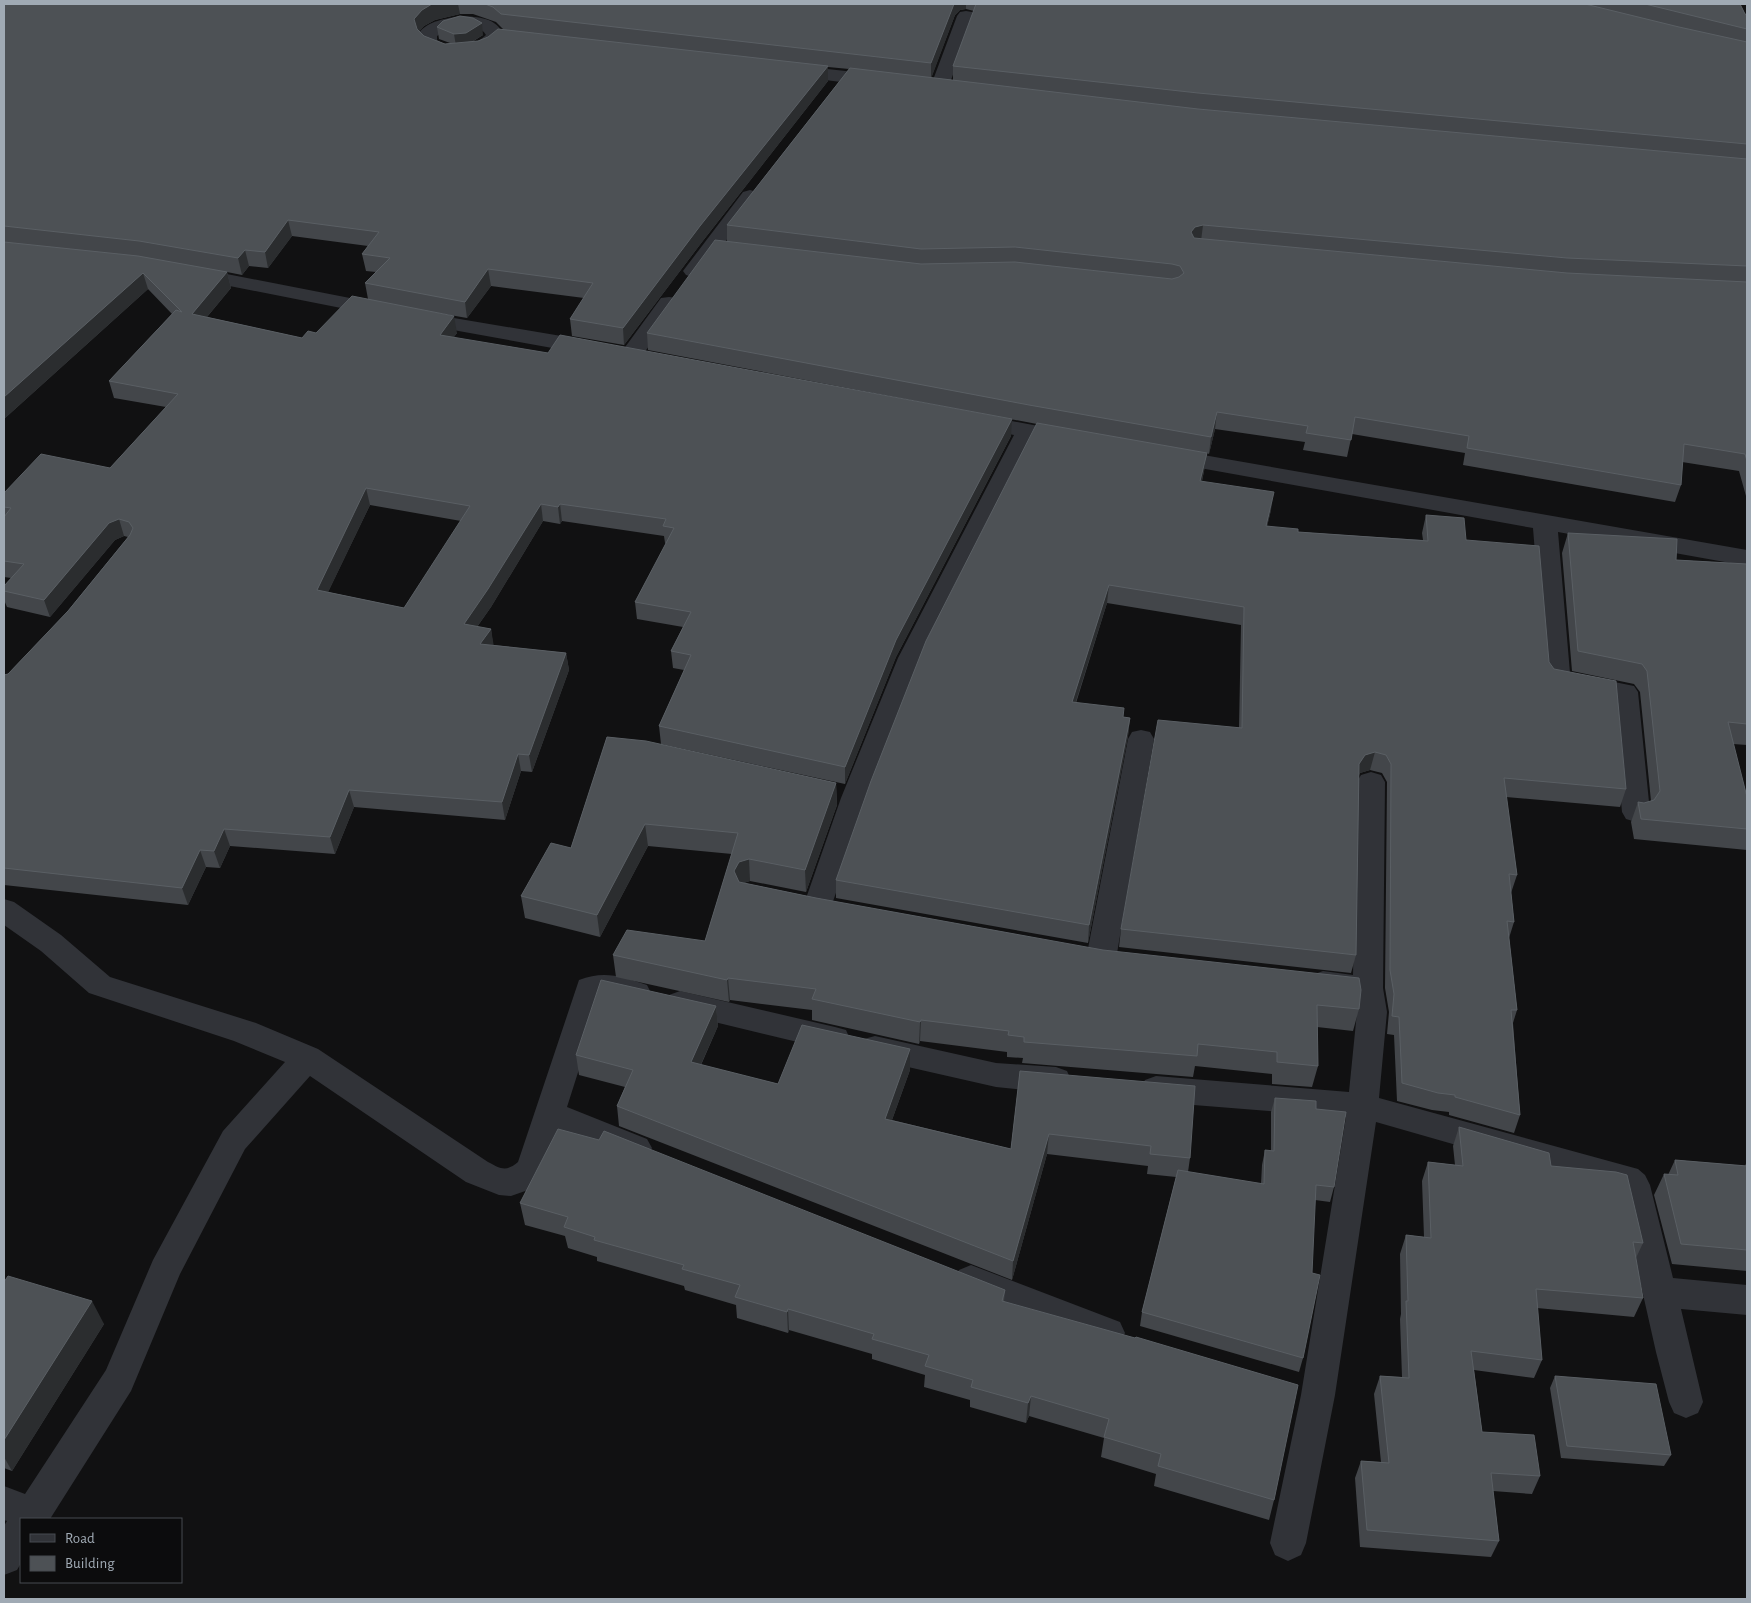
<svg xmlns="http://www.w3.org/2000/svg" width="1751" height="1603" viewBox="0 0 1751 1603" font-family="'Alegreya Sans',sans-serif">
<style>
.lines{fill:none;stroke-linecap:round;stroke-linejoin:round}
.minor{fill:#313338;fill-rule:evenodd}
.wall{fill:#43464a;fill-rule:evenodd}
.shaded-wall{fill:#2b2d2f}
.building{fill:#4d5155;stroke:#5a5f64;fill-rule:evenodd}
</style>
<rect width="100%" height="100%" fill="#111112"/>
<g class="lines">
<g class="minor">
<path d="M 966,11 L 972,12 L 975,16 L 948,88 L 946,92 L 939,94 L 932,92 L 930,88 L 957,16 L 960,12 Z"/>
<path d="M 461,16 C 478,17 497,17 504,36 C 500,42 494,49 487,52 C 468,61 422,63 418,34 C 428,20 446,19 461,16 ZM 461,26 C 470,27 481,26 486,35 C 471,49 454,52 437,40 L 437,36 L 444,31 Z"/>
<path d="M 792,65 L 881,75 L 888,77 L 890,81 L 888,85 L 881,87 L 785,75 L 783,71 L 785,67 Z"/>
<path d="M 750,190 L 757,192 L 760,196 L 700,275 L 693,277 L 686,275 L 683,271 L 686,267 L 743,192 Z"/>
<path d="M 191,267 L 442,316 L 591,341 L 599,343 L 602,348 L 599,353 L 591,355 L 442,328 L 184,277 L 181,273 L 184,269 Z"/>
<path d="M 669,297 L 677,298 L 680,303 L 639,360 L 631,362 L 623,360 L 620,355 L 623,350 L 661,298 Z"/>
<path d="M 975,414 L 1070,432 L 1078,434 L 1082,439 L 1078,444 L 1070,446 L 1035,439 L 924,658 L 869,798 L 831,907 L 827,915 L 817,918 L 807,915 L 803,907 L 841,798 L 898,658 L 1014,435 L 967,426 L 964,421 L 967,416 Z"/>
<path d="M 1169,449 L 1747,550 L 1747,566 L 1558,532 L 1570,673 L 1634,686 L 1638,692 L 1650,812 L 1646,819 L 1636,822 L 1626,819 L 1622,812 L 1612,698 L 1549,685 L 1545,679 L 1533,528 L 1161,461 L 1157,456 L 1161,451 Z"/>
<path d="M 1141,730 L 1150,732 L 1154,739 L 1116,959 L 1111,967 L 1101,970 L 1091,967 L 1086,959 L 1128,739 L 1132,732 Z"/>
<path d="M 1371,772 L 1381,775 L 1385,782 L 1383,988 L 1387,1012 L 1379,1098 L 1638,1169 L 1645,1175 L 1650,1185 L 1673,1278 L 1747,1285 L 1747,1315 L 1681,1309 L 1703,1402 L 1698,1413 L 1686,1418 L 1674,1413 L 1669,1402 L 1656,1352 L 1620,1192 L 1376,1122 L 1335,1395 L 1306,1543 L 1301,1555 L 1288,1561 L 1275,1555 L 1270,1543 L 1301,1395 L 1346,1117 L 1156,1102 L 1145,1098 L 1140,1089 L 1145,1080 L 1156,1076 L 1349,1092 L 1357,1012 L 1355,998 L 1323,995 L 1312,991 L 1308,983 L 1312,975 L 1323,971 L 1353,975 L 1357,782 L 1361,775 Z"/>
<path d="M 4,899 L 14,902 L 61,935 L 110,977 L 256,1023 L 318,1049 L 488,1162 C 501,1169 506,1172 518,1162 L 579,980 C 605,970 622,977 647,985 L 651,993 L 647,1001 L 636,1005 L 602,997 L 567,1107 L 647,1139 L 652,1148 L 647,1157 L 636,1161 L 559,1131 L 542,1180 L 528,1190 L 511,1196 L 499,1195 L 466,1182 L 310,1076 L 245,1149 L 180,1274 L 131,1391 L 50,1519 L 21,1519 L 21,1563 L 17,1570 L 4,1575 L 4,1526 L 7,1521 L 4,1520 L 4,1486 L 25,1494 L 106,1370 L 153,1260 L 223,1131 L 285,1062 L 234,1041 L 89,993 L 41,951 L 4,925 Z"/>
<path d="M 680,991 L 835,1027 L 846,1030 L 850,1039 L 846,1048 L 835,1051 L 669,1011 L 665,1003 L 669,995 Z"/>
<path d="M 875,1036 L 996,1063 L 1056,1067 L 1067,1071 L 1071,1080 L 1067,1089 L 1056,1093 L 996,1087 L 864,1057 L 860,1048 L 864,1039 Z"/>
<path d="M 971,1265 L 1120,1322 L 1125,1333 L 1120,1344 L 1108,1348 L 959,1290 L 954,1280 L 959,1270 Z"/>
</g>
</g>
<g class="wall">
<path d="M 4,4 L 1740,4 L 1745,14 L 1747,15 L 1747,496 L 1746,496 L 1739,471 L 1682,462 L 1681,485 L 1675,502 L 1463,465 L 1465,453 L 1352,434 L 1347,457 L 1303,450 L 1305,442 L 1215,429 L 1209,454 L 1207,453 L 1204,471 L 1202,481 L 1271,510 L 1267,526 L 1298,532 L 1423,540 L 1422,533 L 1426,515 L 1466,540 L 1549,662 L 1626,789 L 1620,807 L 1506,797 L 1517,875 L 1511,893 L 1514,922 L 1509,938 L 1517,1010 L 1513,1023 L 1520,1115 L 1514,1133 L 1449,1115 L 1449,1112 L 1432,1110 L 1397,1101 L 1394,1035 L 1387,1034 L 1389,1012 L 1385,988 L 1387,782 L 1382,773 L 1370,770 L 1360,773 L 1359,775 L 1356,955 L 1351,973 L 1119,947 L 1121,929 L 1239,728 L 1241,625 L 1107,603 L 1076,703 L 1123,717 L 1130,718 L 1128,736 L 1088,943 L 836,898 L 836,880 L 1037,424 L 648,350 L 647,333 L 727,241 L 727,225 L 849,69 L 828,67 L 828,81 L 702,242 L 624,345 L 572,336 L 570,319 L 584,298 L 491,286 L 467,318 L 421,310 L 457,333 L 453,338 L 1011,436 L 896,657 L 845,784 L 661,744 L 659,726 L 684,670 L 673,668 L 671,651 L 683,627 L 637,619 L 635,602 L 666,544 L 665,543 L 664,536 L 562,521 L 560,524 L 543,521 L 491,607 L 477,627 L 491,629 L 493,645 L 566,653 L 569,670 L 532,772 L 521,771 L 505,820 L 354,807 L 335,854 L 230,846 L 220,868 L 206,867 L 188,905 L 4,885 L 4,675 L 8,674 L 68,611 L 128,537 L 124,536 L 115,540 L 50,617 L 7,607 L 4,600 L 4,586 L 11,578 L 4,577 L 4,493 L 110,468 L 166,407 L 114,398 L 109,381 L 172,314 L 148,289 L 4,419 ZM 966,9 L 974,11 L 953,66 L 953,80 L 931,78 L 955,15 L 960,10 ZM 460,14 L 473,14 L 496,22 L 503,29 L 488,37 L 478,41 L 472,42 L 483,35 L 437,27 L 439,39 L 450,43 L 445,44 L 424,36 L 419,31 L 424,26 L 435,20 ZM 292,236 L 368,246 L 362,254 L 366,271 L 376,272 L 365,283 L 368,299 L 316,333 L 302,338 L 207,317 L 231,288 L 227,272 L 242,275 L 249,266 L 268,268 ZM 370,505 L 461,521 L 404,608 L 328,592 Z"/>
<path d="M 1568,533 L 1676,560 L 1747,564 L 1747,745 L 1733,744 L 1747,797 L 1747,850 L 1634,839 L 1631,822 L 1638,802 L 1644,803 L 1651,801 L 1640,692 L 1634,684 L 1572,671 L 1562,553 Z"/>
<path d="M 607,737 L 836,783 L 837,805 L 806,892 L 750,881 L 744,883 L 1359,1009 L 1353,1031 L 1317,1027 L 1318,1066 L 1312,1087 L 1272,1084 L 1272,1074 L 1195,1066 L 1193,1077 L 1022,1063 L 1023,1058 L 1007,1057 L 1007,1052 L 920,1041 L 919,1044 L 812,1020 L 812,1010 L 730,1000 L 729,1002 L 616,977 L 613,955 L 705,941 L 732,854 L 648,846 L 600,937 L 525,918 L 521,896 L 571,848 Z"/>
<path d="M 716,1006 L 718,1026 L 701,1065 L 778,1084 L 910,1049 L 910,1070 L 892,1120 L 1011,1149 L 1020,1071 L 1190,1158 L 1188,1172 L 1261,1184 L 1262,1165 L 1265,1150 L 1271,1151 L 1271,1112 L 1275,1098 L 1316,1109 L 1334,1187 L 1330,1202 L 1315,1200 L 1303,1358 L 1299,1372 L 1140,1326 L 1142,1312 L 1176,1177 L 1147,1174 L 1148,1166 L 1047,1154 L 1012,1280 L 619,1126 L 617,1106 L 625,1087 L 579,1075 L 576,1055 Z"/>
<path d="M 1459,1127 L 1551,1166 L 1643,1243 L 1636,1258 L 1643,1298 L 1634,1317 L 1537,1308 L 1542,1360 L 1534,1378 L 1474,1370 L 1482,1432 L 1540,1476 L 1532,1494 L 1493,1491 L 1499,1541 L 1491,1557 L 1360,1547 L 1355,1478 L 1361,1461 L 1381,1462 L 1374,1394 L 1380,1376 L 1402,1377 L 1400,1319 L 1401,1314 L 1400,1254 L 1406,1235 L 1424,1237 L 1422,1181 L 1428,1162 L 1455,1165 L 1453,1146 Z"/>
<path d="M 1675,1160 L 1745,1166 L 1747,1161 L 1747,1271 L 1672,1264 L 1654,1195 L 1664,1174 L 1668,1175 Z"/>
<path d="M 520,1203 L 1005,1290 L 1004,1301 L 1274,1500 L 1269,1520 L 1154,1486 L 1156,1474 L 1101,1457 L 1104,1438 L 1029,1416 L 1026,1423 L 970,1407 L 970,1400 L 924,1387 L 925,1375 L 872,1359 L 872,1354 L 789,1330 L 788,1333 L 737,1318 L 736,1305 L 685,1290 L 684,1286 L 597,1261 L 597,1257 L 568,1248 L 565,1236 L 525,1225 Z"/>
<path d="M 4,1282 L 104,1324 L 12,1471 L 4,1468 Z"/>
<path d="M 1555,1376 L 1671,1455 L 1664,1466 L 1561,1458 L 1550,1388 Z"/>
</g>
<g class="shaded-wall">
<path d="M 432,4 L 458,4 L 460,14 L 435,20 L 424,26 L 416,35 L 414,19 L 422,10 Z"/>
<path d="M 954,4 L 966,4 L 966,9 L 960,10 L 955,15 L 931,79 L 931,63 Z"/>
<path d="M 482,23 L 483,35 L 468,44 L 456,46 L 454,34 Z"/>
<path d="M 828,66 L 828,81 L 702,242 L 624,345 L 623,328 L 700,226 Z"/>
<path d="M 288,220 L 292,236 L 268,268 L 265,252 Z"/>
<path d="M 1203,225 L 1201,241 L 1190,248 L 1191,232 L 1195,227 Z"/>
<path d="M 245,250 L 249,266 L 242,275 L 238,258 Z"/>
<path d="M 488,269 L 491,286 L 467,318 L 465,302 Z"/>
<path d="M 227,272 L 231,288 L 196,330 L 192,314 Z"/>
<path d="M 143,273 L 148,289 L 4,419 L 4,397 Z"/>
<path d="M 454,316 L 457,333 L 443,352 L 440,335 Z"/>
<path d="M 1217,412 L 1215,429 L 1209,454 L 1211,437 Z"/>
<path d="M 1012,419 L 1011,436 L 896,657 L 845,784 L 845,767 L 896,640 Z"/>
<path d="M 1207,453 L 1204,471 L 1198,499 L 1200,481 Z"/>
<path d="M 366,488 L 370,505 L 321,607 L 317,590 Z"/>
<path d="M 1274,492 L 1271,510 L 1263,544 L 1266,526 Z"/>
<path d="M 541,504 L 543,521 L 491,607 L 467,641 L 464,624 Z"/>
<path d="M 560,504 L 562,521 L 560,524 L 558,507 Z"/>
<path d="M 119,519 L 124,536 L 115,540 L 50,617 L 44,600 L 109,523 Z"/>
<path d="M 1109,585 L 1107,603 L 1070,720 L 1072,702 Z"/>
<path d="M 491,629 L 494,647 L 480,644 Z"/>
<path d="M 566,653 L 569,670 L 532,772 L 529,755 Z"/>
<path d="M 1130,718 L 1128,736 L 1088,943 L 1089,925 Z"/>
<path d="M 1375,752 L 1370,770 L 1360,773 L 1355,782 L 1359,764 L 1365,755 Z"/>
<path d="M 518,754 L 521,771 L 505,820 L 502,802 Z"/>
<path d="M 836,783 L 837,805 L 806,892 L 805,870 Z"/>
<path d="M 349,790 L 354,807 L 335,854 L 330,837 Z"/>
<path d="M 645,824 L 648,846 L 600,937 L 597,915 Z"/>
<path d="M 224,829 L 230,846 L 220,868 L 214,851 Z"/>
<path d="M 200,850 L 206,867 L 188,905 L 182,888 Z"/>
<path d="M 749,859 L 750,881 L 740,884 L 734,871 L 739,862 Z"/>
<path d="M 728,978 L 730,1000 L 729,1002 L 727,980 Z"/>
<path d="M 716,1006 L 718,1026 L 693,1082 L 691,1062 Z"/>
<path d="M 921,1020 L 920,1041 L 919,1044 L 920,1022 Z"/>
<path d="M 910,1049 L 910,1070 L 885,1139 L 885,1119 Z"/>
<path d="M 1049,1134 L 1047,1154 L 1012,1280 L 1013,1261 Z"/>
<path d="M 92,1301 L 104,1324 L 12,1471 L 4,1457 L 4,1440 Z"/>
<path d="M 788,1309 L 789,1330 L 788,1333 L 787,1312 Z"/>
<path d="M 1031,1396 L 1029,1416 L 1026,1423 L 1028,1403 Z"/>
</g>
<g class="building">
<path d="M 4,4 L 435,4 L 432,4 L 422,10 L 414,19 L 417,29 L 424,36 L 445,44 L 478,41 L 488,37 L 498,29 L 828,66 L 700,226 L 623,328 L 570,319 L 593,283 L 488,269 L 465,302 L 365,283 L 390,258 L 362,254 L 379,232 L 288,220 L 265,252 L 245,250 L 238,258 L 139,241 L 4,226 Z"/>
<path d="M 485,4 L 954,4 L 931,63 L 501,14 L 493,7 Z"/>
<path d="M 976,4 L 1585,4 L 1679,27 L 1747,42 L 1747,144 L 1198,93 L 953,66 Z"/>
<path d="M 1645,4 L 1740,4 L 1745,14 L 1747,15 L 1747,29 Z"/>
<path d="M 460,16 L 473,18 L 482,23 L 466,33 L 454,34 L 437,27 L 443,21 Z"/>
<path d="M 850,68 L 1198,109 L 1747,159 L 1747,266 L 1567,258 L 1203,225 L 1195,227 L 1191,232 L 1194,238 L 1567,273 L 1747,282 L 1747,461 L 1745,454 L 1684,444 L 1681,485 L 1467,448 L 1469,436 L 1355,417 L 1351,440 L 1306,433 L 1308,426 L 1217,412 L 1211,437 L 1029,405 L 647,333 L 715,240 L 921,264 L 1015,262 L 1172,279 L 1179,277 L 1184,273 L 1180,266 L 1172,264 L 1015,247 L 921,249 L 727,225 Z"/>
<path d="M 4,242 L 138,256 L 227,272 L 192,314 L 302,338 L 308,331 L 316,333 L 352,296 L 454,316 L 440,335 L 548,353 L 560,335 L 1012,419 L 896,640 L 845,767 L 659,726 L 691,655 L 671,651 L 691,612 L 635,602 L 674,528 L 663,526 L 666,519 L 560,504 L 558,507 L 541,504 L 488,589 L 464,624 L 491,629 L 480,644 L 566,653 L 529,755 L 518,754 L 502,802 L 349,790 L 330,837 L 224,829 L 214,851 L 200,850 L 182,888 L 4,868 L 4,675 L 8,674 L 68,611 L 130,535 L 133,528 L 129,522 L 119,519 L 109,523 L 44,600 L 4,591 L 4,586 L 24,564 L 4,561 L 4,517 L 11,508 L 4,507 L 4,493 L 41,454 L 110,468 L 178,394 L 109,381 L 176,310 L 182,312 L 143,273 L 4,397 ZM 366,488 L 470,506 L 404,608 L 317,590 Z"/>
<path d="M 1037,423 L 1207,453 L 1200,481 L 1274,492 L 1266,526 L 1298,529 L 1298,532 L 1428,541 L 1426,515 L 1464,518 L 1466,540 L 1539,546 L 1549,662 L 1554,669 L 1616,681 L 1626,789 L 1504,778 L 1517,875 L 1509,874 L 1514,922 L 1507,921 L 1517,1010 L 1511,1010 L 1520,1115 L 1455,1097 L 1455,1095 L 1438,1093 L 1402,1083 L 1399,1017 L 1392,1016 L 1394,994 L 1390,970 L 1391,764 L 1386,755 L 1375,752 L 1365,755 L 1359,764 L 1356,955 L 1121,929 L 1158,720 L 1242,728 L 1244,607 L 1109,585 L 1072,702 L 1124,708 L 1123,717 L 1130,718 L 1089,925 L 836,880 L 871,781 L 926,641 Z"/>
<path d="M 1568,533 L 1677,539 L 1676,560 L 1747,564 L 1747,724 L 1728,722 L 1747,797 L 1747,829 L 1641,819 L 1638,802 L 1644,803 L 1654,800 L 1660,791 L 1647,671 L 1642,664 L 1578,651 Z"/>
<path d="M 607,737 L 646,741 L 836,783 L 805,870 L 749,859 L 739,862 L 734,871 L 739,882 L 816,898 L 1103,950 L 1359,978 L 1361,990 L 1359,1009 L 1317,1005 L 1318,1066 L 1277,1062 L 1277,1052 L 1198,1044 L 1197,1056 L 1024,1042 L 1024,1037 L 1008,1035 L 1009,1031 L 921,1020 L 920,1022 L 812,999 L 816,989 L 728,978 L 727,980 L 613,955 L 627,930 L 705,941 L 738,833 L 645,824 L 597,915 L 521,896 L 551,843 L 571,848 Z"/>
<path d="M 601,980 L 716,1006 L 691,1062 L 778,1084 L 802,1025 L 910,1049 L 885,1119 L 1011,1149 L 1020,1071 L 1195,1086 L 1190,1158 L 1150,1154 L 1151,1146 L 1049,1134 L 1013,1261 L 617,1106 L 633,1070 L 576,1055 Z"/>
<path d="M 1275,1098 L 1316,1101 L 1316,1109 L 1346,1112 L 1334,1187 L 1316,1185 L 1312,1273 L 1320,1275 L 1303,1358 L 1142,1312 L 1178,1170 L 1264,1184 L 1265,1150 L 1274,1151 Z"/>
<path d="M 1459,1127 L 1549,1153 L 1551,1166 L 1616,1172 L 1627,1175 L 1643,1243 L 1633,1242 L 1643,1298 L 1536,1289 L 1542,1360 L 1471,1351 L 1482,1432 L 1534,1435 L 1540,1476 L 1491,1473 L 1499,1541 L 1367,1530 L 1361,1461 L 1389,1463 L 1380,1376 L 1409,1378 L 1406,1301 L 1408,1301 L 1406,1235 L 1431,1238 L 1428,1162 L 1463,1166 Z"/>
<path d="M 558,1129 L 599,1140 L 604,1131 L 1005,1290 L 1002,1301 L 1135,1338 L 1136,1337 L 1298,1385 L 1274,1500 L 1158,1466 L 1161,1454 L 1104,1437 L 1109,1419 L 1031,1396 L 1028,1403 L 971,1387 L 973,1380 L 925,1366 L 929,1355 L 872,1339 L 874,1334 L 788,1309 L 787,1312 L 735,1297 L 740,1285 L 682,1269 L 684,1265 L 594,1240 L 595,1237 L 564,1227 L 568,1217 L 520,1203 Z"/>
<path d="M 1675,1160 L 1747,1166 L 1747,1250 L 1681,1244 L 1664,1174 L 1678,1175 Z"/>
<path d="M 8,1276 L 92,1301 L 4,1440 L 4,1282 Z"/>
<path d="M 1555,1376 L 1656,1384 L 1671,1455 L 1567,1446 Z"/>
</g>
<rect width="1751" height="1603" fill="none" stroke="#a0aab4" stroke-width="10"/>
<rect x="20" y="1518" width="162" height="65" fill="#0c0c0d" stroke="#474b50"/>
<rect x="30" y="1534" width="25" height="8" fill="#313338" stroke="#474b50"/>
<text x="65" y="1543" font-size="15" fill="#a0aab4">Road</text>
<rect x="30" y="1556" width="25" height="15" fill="#4d5155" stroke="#474b50"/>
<text x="65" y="1568" font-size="15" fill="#a0aab4">Building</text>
</svg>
